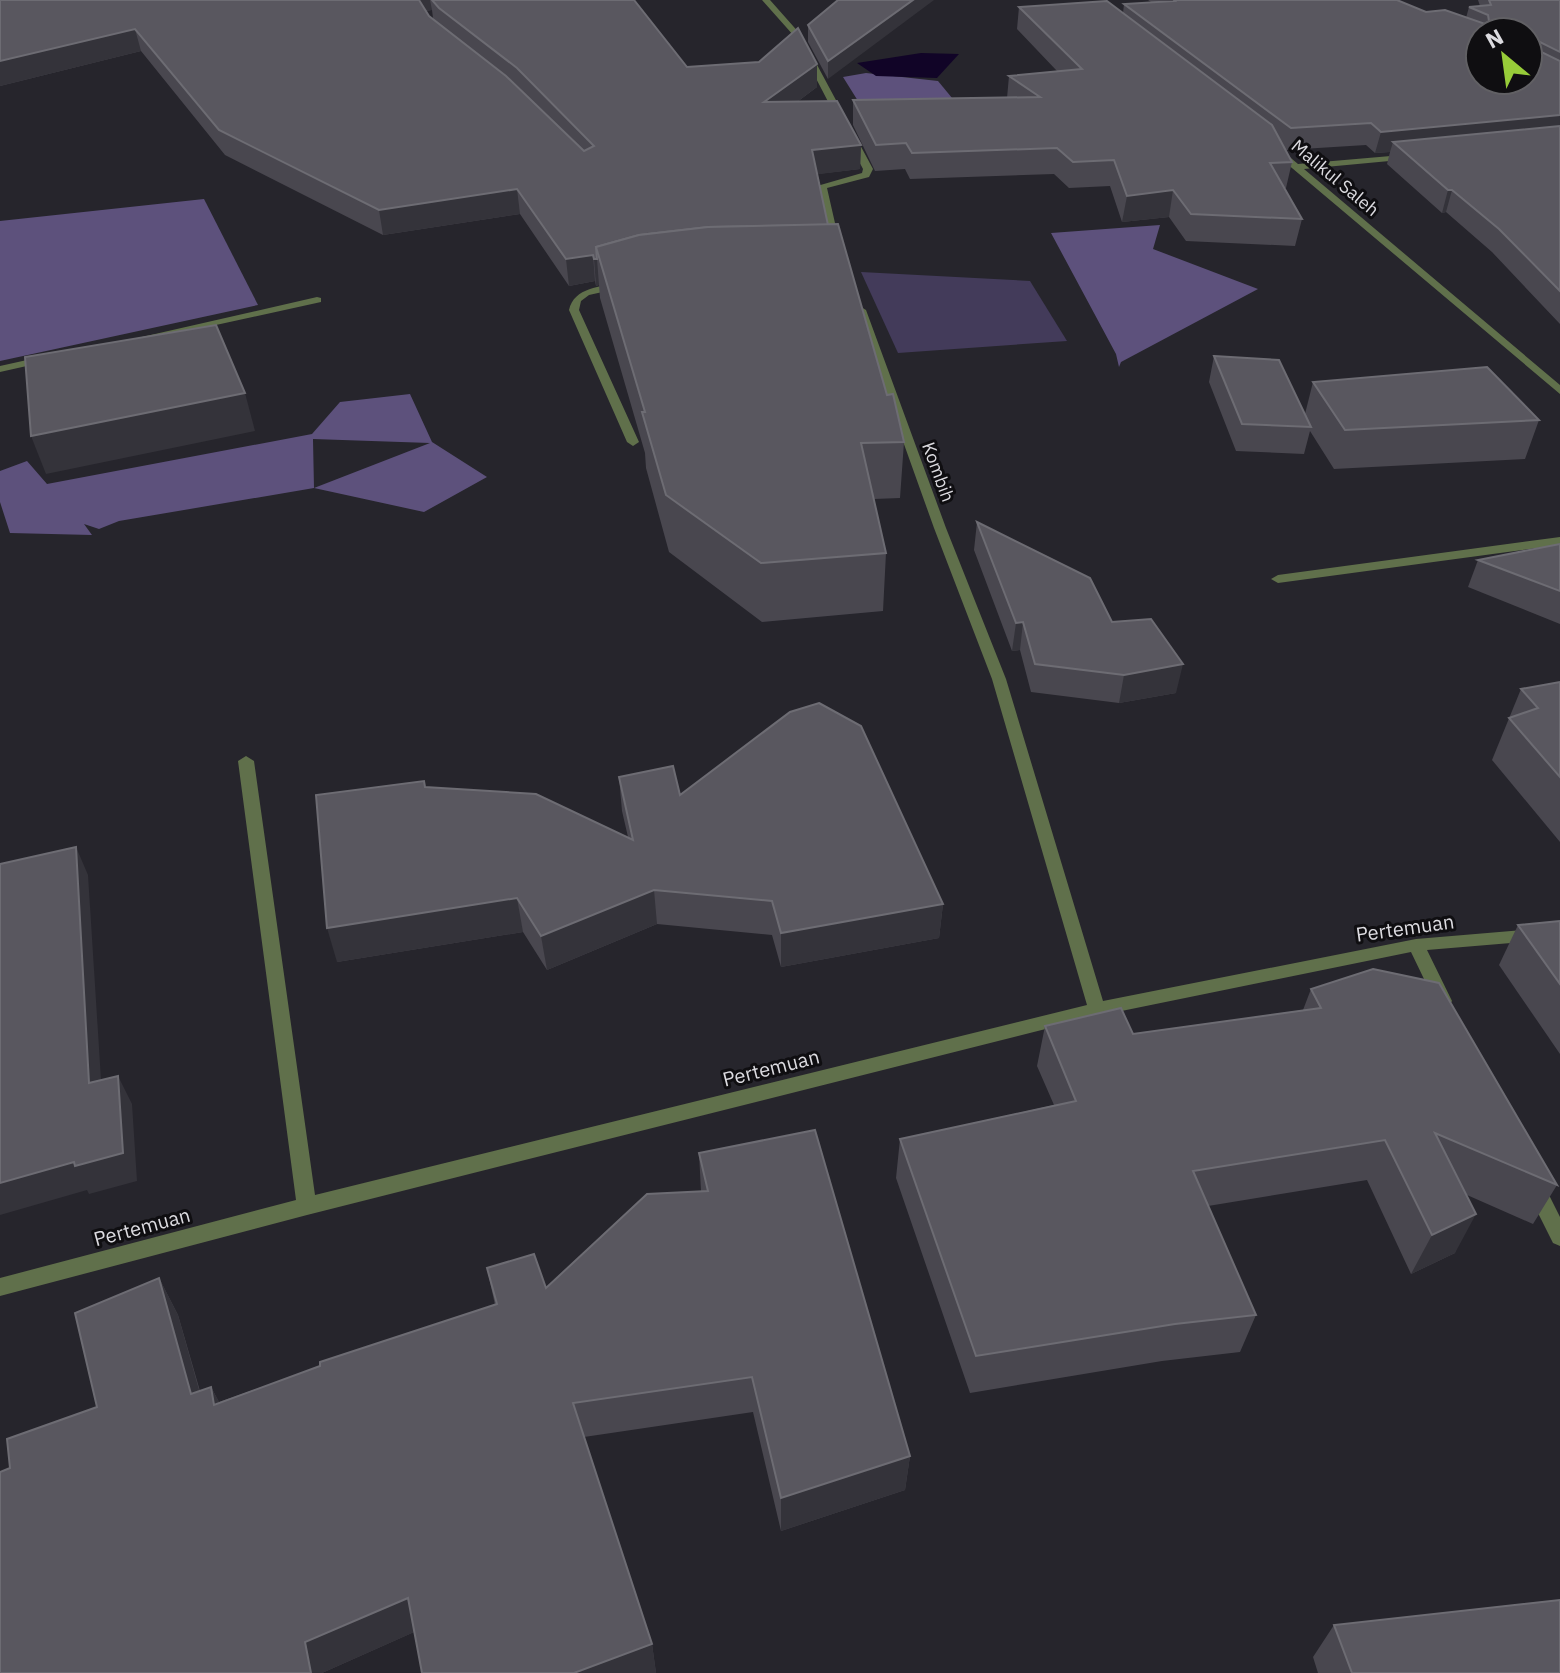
<svg xmlns="http://www.w3.org/2000/svg" width="1560" height="1673" viewBox="0 0 1560 1673" font-family="'IBM Plex Sans',sans-serif">
<style>
.green{fill:#433b5a}
.forest{fill:#5d517c;fill-rule:evenodd}
.water{fill:#110427}
.lines{fill:none;stroke-linecap:round;stroke-linejoin:round}
.minor{fill:#60704b;fill-rule:evenodd}
.wall{fill:#49474f;fill-rule:evenodd}
.shaded-wall{fill:#34333a}
.building{fill:#59575f;stroke:#6d6c73;stroke-width:2;fill-rule:evenodd}
.labels{text-anchor:middle;stroke-width:6;stroke-linejoin:round;paint-order:stroke}
.far-street-label{font-size:18px;fill:#dcdbe0;stroke:#0f0e11}
.street-label{font-size:20px;fill:#dcdbe0;stroke:#0f0e11}
</style>
<rect width="100%" height="100%" fill="#26252c"/>
<path class="green" d="M 861,272 L 1030,281 L 1067,341 L 898,353 Z"/>
<g class="forest">
<path d="M 866,73 L 938,81 L 957,104 L 863,109 L 843,77 Z"/>
<path d="M 204,199 L 258,305 L 0,361 L 0,221 Z"/>
<path d="M 1160,225 L 1153,249 L 1258,289 L 1121,362 L 1119,367 L 1116,354 L 1051,233 Z"/>
<path d="M 410,394 L 432,442 L 487,477 L 424,512 L 314,488 L 119,521 L 99,529 L 84,524 L 92,535 L 10,533 L 0,502 L 0,471 L 27,461 L 47,484 L 312,434 L 340,402 ZM 313,440 L 313,439 L 430,443 L 314,488 Z"/>
</g>
<path class="water" d="M 921,53 L 959,54 L 937,78 L 876,76 L 857,63 Z"/>
<g class="lines">
<g class="minor">
<path d="M 762,0 L 770,0 L 801,35 L 873,169 L 869,177 L 827,188 L 840,245 L 832,243 L 817,186 L 862,173 L 863,169 L 794,36 Z"/>
<path d="M 1273,148 L 1279,148 L 1298,164 L 1414,154 L 1415,156 L 1411,159 L 1304,169 L 1560,385 L 1560,394 L 1273,152 Z"/>
<path d="M 621,282 L 626,285 L 625,287 L 589,295 L 581,301 L 579,310 L 639,442 L 633,446 L 627,442 L 569,310 C 574,287 601,287 621,282 Z"/>
<path d="M 317,297 L 321,298 L 321,302 L 138,342 L 133,339 Z"/>
<path d="M 861,307 L 866,310 L 946,528 L 1006,679 L 1103,1001 L 1416,939 L 1560,927 L 1560,939 L 1427,950 L 1452,1001 L 1449,1006 L 1437,1006 L 1411,952 L 1097,1016 L 307,1215 L 0,1296 L 0,1278 L 296,1200 L 238,761 L 246,756 L 254,761 L 315,1195 L 1087,1005 L 992,679 L 934,528 L 856,310 Z"/>
<path d="M 45,356 L 50,359 L 49,361 L 0,372 L 0,366 Z"/>
<path d="M 1560,537 L 1560,545 L 1278,583 L 1271,579 L 1278,575 Z"/>
<path d="M 1535,1179 L 1542,1181 L 1560,1217 L 1560,1246 L 1553,1243 L 1525,1187 L 1528,1181 Z"/>
</g>
</g>
<g class="wall">
<path d="M 0,0 L 634,0 L 687,67 L 817,87 L 797,102 L 861,145 L 860,169 L 817,174 L 828,225 L 904,442 L 900,498 L 874,499 L 886,553 L 883,611 L 762,622 L 669,552 L 646,468 L 645,453 L 600,298 L 599,285 L 596,286 L 595,281 L 569,286 L 520,214 L 383,235 L 225,155 L 141,51 L 0,86 ZM 432,10 L 433,18 L 435,21 L 429,16 L 425,11 Z"/>
<path d="M 838,0 L 828,79 L 808,42 L 808,25 Z"/>
<path d="M 1148,0 L 1397,0 L 1426,12 L 1466,18 L 1469,7 L 1480,6 L 1478,0 L 1560,0 L 1560,324 L 1492,252 L 1446,212 L 1442,213 L 1387,164 L 1390,152 L 1375,153 L 1366,145 L 1286,150 L 1284,148 L 1292,162 L 1286,188 L 1284,188 L 1302,219 L 1295,246 L 1186,241 L 1169,217 L 1122,222 L 1110,186 L 1069,188 L 1054,174 L 910,179 L 905,169 L 875,171 L 853,125 L 853,100 L 1007,98 L 1009,76 L 1057,71 L 1017,29 L 1019,7 L 1123,13 L 1124,4 L 1151,2 Z"/>
<path d="M 1214,356 L 1305,414 L 1313,382 L 1539,420 L 1525,459 L 1334,469 L 1310,431 L 1304,454 L 1236,451 L 1209,382 Z"/>
<path d="M 977,522 L 1112,622 L 1176,693 L 1119,703 L 1031,692 L 1020,650 L 1012,651 L 974,550 Z"/>
<path d="M 1560,544 L 1560,624 L 1468,587 L 1478,560 Z"/>
<path d="M 1560,682 L 1560,842 L 1492,760 L 1521,689 Z"/>
<path d="M 619,777 L 680,795 L 943,904 L 939,938 L 781,967 L 772,935 L 657,924 L 547,970 L 523,932 L 337,962 L 426,787 L 628,837 L 622,811 Z"/>
<path d="M 1560,921 L 1560,1054 L 1499,965 L 1518,925 Z"/>
<path d="M 1311,989 L 1557,1185 L 1533,1224 L 1467,1195 L 1455,1253 L 1411,1274 L 1367,1180 L 1208,1206 L 1256,1315 L 1240,1352 L 1162,1361 L 970,1393 L 896,1178 L 900,1139 L 1054,1105 L 1037,1066 L 1045,1026 L 1133,1034 L 1303,1010 Z"/>
<path d="M 699,1153 L 910,1456 L 905,1490 L 781,1531 L 753,1412 L 584,1437 L 652,1644 L 656,1673 L 422,1673 L 414,1632 L 322,1673 L 0,1673 L 10,1468 L 97,1407 L 159,1278 L 178,1315 L 200,1391 L 211,1387 L 219,1402 L 495,1305 L 487,1268 L 546,1288 L 701,1191 Z"/>
<path d="M 1334,1625 L 1560,1673 L 1318,1673 L 1313,1657 Z"/>
</g>
<g class="shaded-wall">
<path d="M 414,0 L 430,0 L 432,10 L 416,12 Z"/>
<path d="M 913,0 L 934,0 L 828,79 L 828,61 Z"/>
<path d="M 135,29 L 141,51 L 0,86 L 0,61 Z"/>
<path d="M 817,64 L 817,87 L 765,126 L 764,102 Z"/>
<path d="M 1560,115 L 1560,136 L 1393,142 L 1390,152 L 1375,153 L 1381,132 Z"/>
<path d="M 861,145 L 860,169 L 812,175 L 812,150 Z"/>
<path d="M 517,189 L 520,214 L 383,235 L 379,210 Z"/>
<path d="M 1173,190 L 1169,217 L 1122,222 L 1127,196 Z"/>
<path d="M 1448,190 L 1452,190 L 1446,212 L 1442,213 Z"/>
<path d="M 593,255 L 595,281 L 569,286 L 566,259 Z"/>
<path d="M 594,259 L 597,259 L 599,285 L 596,286 Z"/>
<path d="M 245,393 L 255,431 L 46,474 L 31,436 Z"/>
<path d="M 1023,622 L 1020,650 L 1012,651 L 1016,623 Z"/>
<path d="M 1183,664 L 1176,693 L 1119,703 L 1124,675 Z"/>
<path d="M 76,847 L 88,875 L 103,1111 L 89,1083 Z"/>
<path d="M 654,890 L 657,924 L 547,970 L 541,936 Z"/>
<path d="M 517,898 L 523,932 L 337,962 L 327,928 Z"/>
<path d="M 943,904 L 939,938 L 781,967 L 781,933 Z"/>
<path d="M 118,1076 L 132,1104 L 137,1181 L 89,1194 L 87,1190 L 0,1215 L 0,1183 L 74,1162 Z"/>
<path d="M 1476,1214 L 1455,1253 L 1411,1274 L 1432,1235 Z"/>
<path d="M 159,1278 L 178,1315 L 210,1429 L 191,1394 Z"/>
<path d="M 211,1387 L 230,1422 L 214,1405 Z"/>
<path d="M 910,1456 L 905,1490 L 781,1531 L 781,1498 Z"/>
<path d="M 408,1598 L 421,1629 L 322,1673 L 311,1673 L 305,1642 Z"/>
<path d="M 652,1644 L 656,1673 L 574,1673 Z"/>
</g>
<g class="building">
<path d="M 0,0 L 419,0 L 429,16 L 506,76 L 584,151 L 594,146 L 517,68 L 439,8 L 432,0 L 634,0 L 687,67 L 759,62 L 798,28 L 817,64 L 764,102 L 837,101 L 861,145 L 812,150 L 828,225 L 708,227 L 639,235 L 596,247 L 597,259 L 594,259 L 593,255 L 566,259 L 517,189 L 379,210 L 219,130 L 135,29 L 0,61 Z"/>
<path d="M 838,0 L 913,0 L 828,61 L 808,25 Z"/>
<path d="M 1174,0 L 1397,0 L 1426,12 L 1445,10 L 1485,24 L 1489,21 L 1488,15 L 1469,7 L 1491,5 L 1489,0 L 1560,0 L 1560,52 L 1536,40 L 1532,40 L 1531,47 L 1560,61 L 1560,115 L 1381,132 L 1371,123 L 1291,128 L 1124,4 L 1175,1 ZM 1480,32 L 1528,32 L 1528,80 L 1480,80 Z"/>
<path d="M 1107,1 L 1272,125 L 1292,162 L 1270,163 L 1302,219 L 1191,214 L 1173,190 L 1127,196 L 1114,160 L 1073,162 L 1057,148 L 912,153 L 906,143 L 876,145 L 853,100 L 1040,97 L 1009,76 L 1082,69 L 1019,7 Z"/>
<path d="M 1560,126 L 1560,291 L 1499,229 L 1452,190 L 1448,190 L 1393,142 Z"/>
<path d="M 838,224 L 887,395 L 893,394 L 904,442 L 861,443 L 886,553 L 761,563 L 666,495 L 642,412 L 645,412 L 596,247 L 639,235 L 708,227 Z"/>
<path d="M 216,325 L 245,393 L 31,436 L 25,357 Z"/>
<path d="M 1214,356 L 1279,360 L 1311,427 L 1242,424 Z"/>
<path d="M 1487,367 L 1539,420 L 1345,430 L 1313,382 Z"/>
<path d="M 977,522 L 1090,578 L 1112,622 L 1151,619 L 1183,664 L 1124,675 L 1035,664 L 1023,622 L 1016,623 Z"/>
<path d="M 1560,544 L 1560,591 L 1478,560 Z"/>
<path d="M 1560,682 L 1560,777 L 1509,718 L 1538,708 L 1521,689 Z"/>
<path d="M 819,703 L 861,726 L 943,904 L 781,933 L 772,901 L 654,890 L 541,936 L 517,898 L 327,928 L 316,795 L 424,781 L 425,787 L 536,794 L 633,840 L 619,777 L 673,766 L 680,795 L 790,712 Z"/>
<path d="M 76,847 L 89,1083 L 118,1076 L 123,1153 L 75,1166 L 74,1162 L 0,1183 L 0,864 Z"/>
<path d="M 1560,921 L 1560,984 L 1518,925 Z"/>
<path d="M 1373,969 L 1439,983 L 1557,1185 L 1435,1133 L 1476,1214 L 1432,1235 L 1385,1140 L 1193,1171 L 1256,1315 L 1175,1324 L 976,1356 L 900,1139 L 1076,1101 L 1045,1026 L 1121,1008 L 1133,1034 L 1321,1008 L 1311,989 Z"/>
<path d="M 815,1130 L 910,1456 L 781,1498 L 752,1377 L 573,1403 L 652,1644 L 574,1673 L 422,1673 L 408,1598 L 305,1642 L 311,1673 L 0,1673 L 0,1472 L 10,1468 L 7,1439 L 97,1407 L 75,1313 L 159,1278 L 191,1394 L 211,1387 L 214,1405 L 320,1366 L 320,1362 L 497,1304 L 487,1268 L 534,1254 L 546,1288 L 647,1194 L 708,1191 L 699,1153 Z"/>
<path d="M 1560,1600 L 1560,1673 L 1352,1673 L 1334,1625 Z"/>
</g>
<g class="labels">
<g class="far-street-label">
<text transform="translate(1335 178) rotate(40)" y="6">Malikul Saleh</text>
<text transform="translate(938 472) rotate(70)" y="6">Kombih</text>
</g>
<g class="street-label">
<text transform="translate(1405 928) rotate(-8)" y="7">Pertemuan</text>
<text transform="translate(771 1068) rotate(-14)" y="7">Pertemuan</text>
<text transform="translate(142 1227) rotate(-15)" y="7">Pertemuan</text>
</g>
</g>
<g transform="translate(1504 56) rotate(331)"><circle r="38" fill="#0f0e11" stroke="#616064" stroke-width="2"/>
<path d="M0-6L14 30L0 20L-14 30Z" fill="#97cc39"/>
<text y="-12" font-size="22" font-weight="bold" text-anchor="middle" fill="#dcdbe0">N</text>
</g>
</svg>
